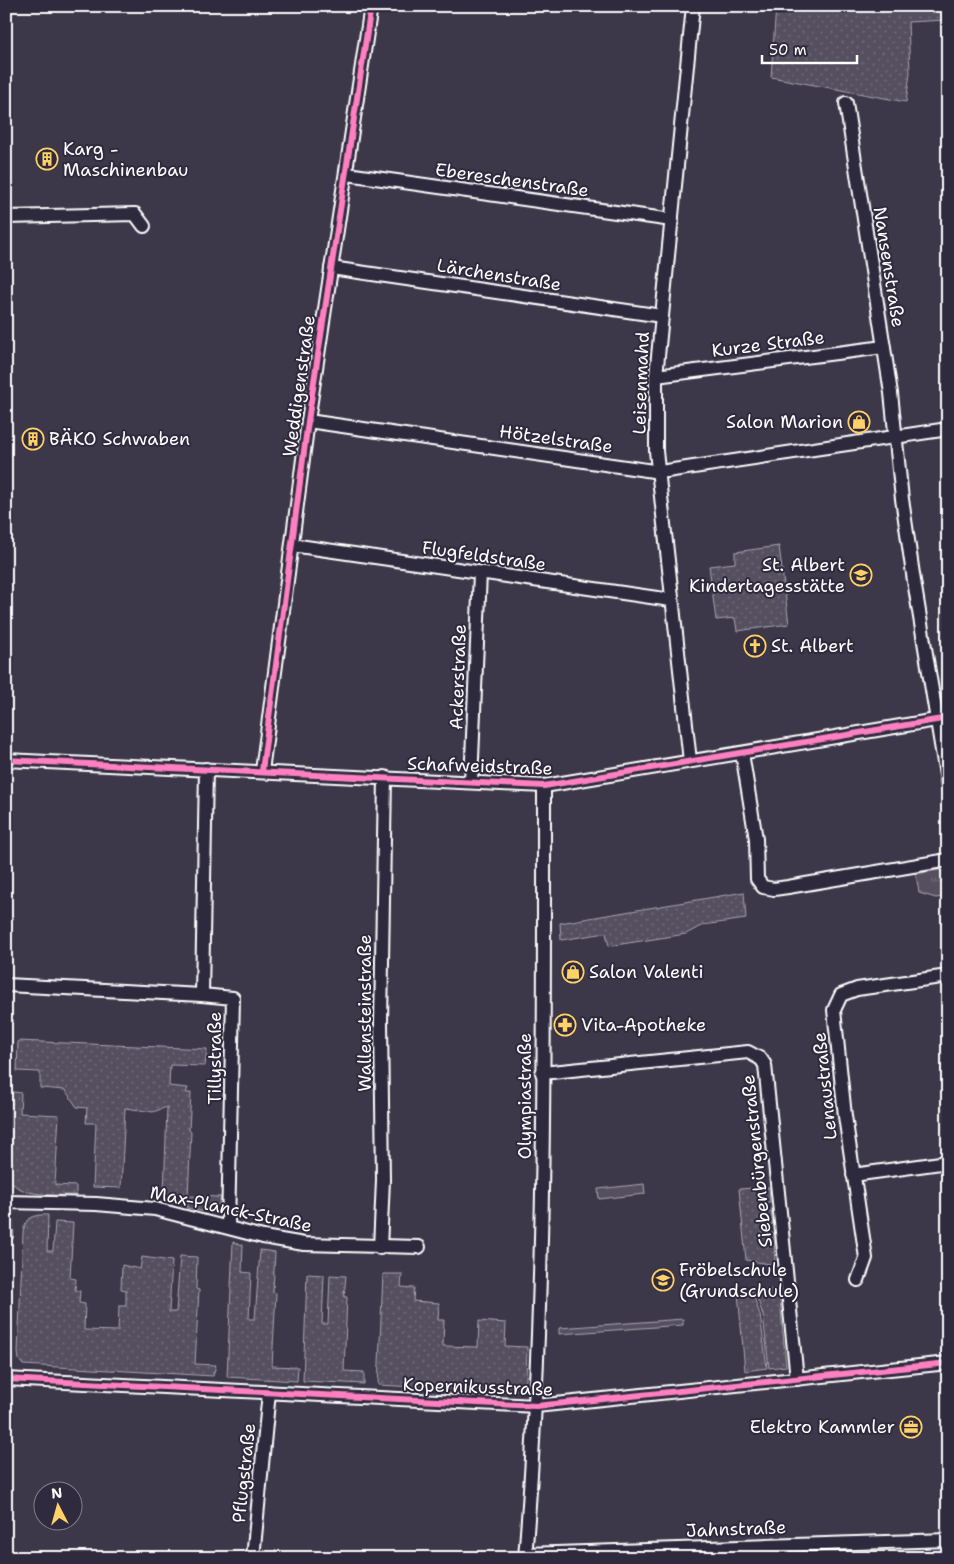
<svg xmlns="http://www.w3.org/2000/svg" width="954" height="1564" viewBox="0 0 954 1564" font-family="'Shantell Sans',sans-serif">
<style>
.grass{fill:url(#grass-dots);stroke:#aaa8b0}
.park{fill:url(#park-tufts);stroke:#aaa8b0}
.pitch{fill:#555060;stroke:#aaa8b0}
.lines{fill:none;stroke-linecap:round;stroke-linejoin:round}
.street-casing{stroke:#fff;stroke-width:16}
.street{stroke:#2f2a3d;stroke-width:12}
.cycleway-casing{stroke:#2f2a3d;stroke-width:9}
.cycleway{stroke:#ff80c0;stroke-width:6}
.labels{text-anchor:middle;stroke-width:4;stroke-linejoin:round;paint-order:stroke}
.poi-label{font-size:18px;fill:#fff;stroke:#2f2a3d;text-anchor:start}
.street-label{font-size:18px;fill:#fff;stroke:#2f2a3d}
</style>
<defs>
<pattern id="grass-dots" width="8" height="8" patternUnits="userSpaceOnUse" patternTransform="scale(1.25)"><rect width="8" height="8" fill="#555060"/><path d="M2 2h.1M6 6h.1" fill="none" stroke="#6e6a78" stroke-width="1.8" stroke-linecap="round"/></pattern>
<pattern id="park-tufts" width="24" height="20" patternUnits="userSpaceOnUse" patternTransform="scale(1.25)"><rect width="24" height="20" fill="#555060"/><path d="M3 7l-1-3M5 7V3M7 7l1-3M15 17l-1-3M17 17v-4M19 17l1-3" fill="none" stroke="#6e6a78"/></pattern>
</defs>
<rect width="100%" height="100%" fill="#3c3749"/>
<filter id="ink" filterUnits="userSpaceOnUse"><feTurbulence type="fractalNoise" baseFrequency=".02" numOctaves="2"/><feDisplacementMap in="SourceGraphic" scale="10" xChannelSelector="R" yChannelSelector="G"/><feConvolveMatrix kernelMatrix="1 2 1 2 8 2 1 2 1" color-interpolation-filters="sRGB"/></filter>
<g filter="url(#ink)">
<g class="grass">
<path d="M 776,6 L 944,6 L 946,20 L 908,22 L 910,73 L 906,102 L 771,77 Z"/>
<path d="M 779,546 L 789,624 L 737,631 L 735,618 L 716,620 L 709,566 L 735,563 L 735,552 Z"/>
<path d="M 744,892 L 746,919 L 703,925 L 686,934 L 609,946 L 606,933 L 561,940 L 560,923 Z"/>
<path d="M 18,1041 L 207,1049 L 205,1066 L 170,1065 L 169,1086 L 188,1088 L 186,1093 L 191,1093 L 189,1130 L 191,1132 L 188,1196 L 221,1197 L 219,1204 L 206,1212 L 187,1208 L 188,1197 L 164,1194 L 167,1107 L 153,1112 L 125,1108 L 121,1188 L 93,1187 L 96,1123 L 86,1123 L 87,1108 L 77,1107 L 65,1090 L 40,1088 L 40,1072 L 17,1071 Z"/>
<path d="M 7,1091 L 21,1093 L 20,1113 L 59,1115 L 55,1185 L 76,1186 L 76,1195 C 56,1195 23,1197 10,1181 Z"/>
<path d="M 769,1187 L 770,1202 L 761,1203 L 762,1212 L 771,1211 L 773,1224 L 763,1226 L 764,1234 L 774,1233 L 775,1265 L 746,1260 L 739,1189 Z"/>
<path d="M 39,1215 L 48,1215 L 47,1251 L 53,1251 L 55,1222 L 73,1223 L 70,1278 L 76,1279 L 75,1290 L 80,1291 L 79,1303 L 85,1304 L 84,1330 L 118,1331 L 119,1306 L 126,1306 L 126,1290 L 121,1289 L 122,1265 L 140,1269 L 142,1257 L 172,1261 L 169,1312 L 176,1312 L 180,1256 L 197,1257 L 196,1289 L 199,1290 L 195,1364 L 216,1365 L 213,1376 L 23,1365 L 19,1360 L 18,1352 L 23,1232 C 25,1221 29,1217 39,1215 Z"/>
<path d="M 233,1242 L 243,1245 L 242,1272 L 251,1273 L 249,1319 L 255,1319 L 260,1250 L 275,1252 L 273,1292 L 276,1293 L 272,1366 L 298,1367 L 297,1381 L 227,1377 Z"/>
<path d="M 307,1274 L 324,1275 L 322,1324 L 328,1324 L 330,1275 L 346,1276 L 344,1297 L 347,1297 L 344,1371 L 364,1372 L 364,1384 L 303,1381 Z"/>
<path d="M 383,1274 L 402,1274 L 401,1287 L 414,1288 L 413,1301 L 439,1303 L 438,1320 L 444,1320 L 443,1346 L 478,1347 L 479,1321 L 506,1323 L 505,1346 L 527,1347 L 526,1380 L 520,1389 L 508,1392 L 378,1385 Z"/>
<path d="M 779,1289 L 786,1366 L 769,1368 L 763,1315 L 755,1291 Z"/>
<path d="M 752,1291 L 760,1315 L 767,1368 L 745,1371 L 738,1293 Z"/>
</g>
<path class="park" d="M 938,870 L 948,871 L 948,896 L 936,898 L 919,893 L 916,874 Z"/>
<g class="pitch">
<path d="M 644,1184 L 645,1194 L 599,1199 L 598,1189 Z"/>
<path d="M 683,1319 L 683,1325 L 559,1334 L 559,1328 Z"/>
</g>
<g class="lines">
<g class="street-casing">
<g id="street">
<path d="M 846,103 L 891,393 L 902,499 L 914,581 L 948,787"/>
<path d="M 347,174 L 672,220"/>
<path d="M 6,217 L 135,214 L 144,226"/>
<path d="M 331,268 L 662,316"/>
<path d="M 656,376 L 884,347"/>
<path d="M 308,421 L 660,472 L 948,429"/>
<path d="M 292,545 L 671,600"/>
<path d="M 742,753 L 756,839 L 757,879 L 763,887 L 774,889 L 788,887 L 948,860"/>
<path d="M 6,760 L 544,786 L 948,718"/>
<path d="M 690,761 L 656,451 L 656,376 L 693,6"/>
<path d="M 206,769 L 202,995 L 233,998 L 228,1227"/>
<path d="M 262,771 L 308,421 L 371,6"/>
<path d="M 471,782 L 480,573"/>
<path d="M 6,985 L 202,995"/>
<path d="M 542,1073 L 748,1052 L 761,1059 L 765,1065 L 797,1379"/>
<path d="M 853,1175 L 948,1162"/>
<path d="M 6,1202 L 96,1204 L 155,1209 L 263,1237 L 304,1244 L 419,1247"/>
<path d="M 6,1208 L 6,1235"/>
<path d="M 380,1248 L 383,1180 L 381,1023 L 385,777"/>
<path d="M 858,1280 L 866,1258 L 845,1116 L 834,1010 L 841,995 L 857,989 L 948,976"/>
<path d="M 6,1379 L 536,1406 L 948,1363"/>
<path d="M 525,1554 L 948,1540"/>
<path d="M 253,1558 L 269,1392"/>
<path d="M 525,1558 C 546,1301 544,1043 544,786"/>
</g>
</g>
<use href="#street" class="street"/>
<g class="cycleway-casing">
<g id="cycleway">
<path d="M 6,760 L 544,786 L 948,718"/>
<path d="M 262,771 L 308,421 L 371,6"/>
<path d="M 6,1379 L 536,1406 L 948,1363"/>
</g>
</g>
<use href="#cycleway" class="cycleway"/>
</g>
</g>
<defs>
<g id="building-ring" transform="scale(1.125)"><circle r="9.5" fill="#2f2a3d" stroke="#ffd166" stroke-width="1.5"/><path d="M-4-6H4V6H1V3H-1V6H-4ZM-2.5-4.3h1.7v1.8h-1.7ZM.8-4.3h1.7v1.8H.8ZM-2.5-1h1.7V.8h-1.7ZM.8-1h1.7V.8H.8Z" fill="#ffd166"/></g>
<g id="shop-ring" transform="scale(1.125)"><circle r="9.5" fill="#2f2a3d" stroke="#ffd166" stroke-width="1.5"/><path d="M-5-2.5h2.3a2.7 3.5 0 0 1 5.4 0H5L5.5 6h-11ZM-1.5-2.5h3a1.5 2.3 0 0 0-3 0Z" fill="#ffd166"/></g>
<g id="school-ring" transform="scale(1.125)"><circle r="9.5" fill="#2f2a3d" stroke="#ffd166" stroke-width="1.5"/><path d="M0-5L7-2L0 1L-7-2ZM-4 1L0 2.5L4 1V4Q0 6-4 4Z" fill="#ffd166"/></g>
<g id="church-ring" transform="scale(1.125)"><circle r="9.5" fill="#2f2a3d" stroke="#ffd166" stroke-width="1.5"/><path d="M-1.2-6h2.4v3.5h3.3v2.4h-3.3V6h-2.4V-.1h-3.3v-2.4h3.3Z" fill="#ffd166"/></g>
<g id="pharmacy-ring" transform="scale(1.125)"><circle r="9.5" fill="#2f2a3d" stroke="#ffd166" stroke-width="1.5"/><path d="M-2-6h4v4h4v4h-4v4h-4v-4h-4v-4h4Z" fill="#ffd166"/></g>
<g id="office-ring" transform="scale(1.125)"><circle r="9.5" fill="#2f2a3d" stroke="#ffd166" stroke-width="1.5"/><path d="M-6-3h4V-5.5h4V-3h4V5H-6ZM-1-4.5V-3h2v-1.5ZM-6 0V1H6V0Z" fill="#ffd166"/></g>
</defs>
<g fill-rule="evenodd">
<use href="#building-ring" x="47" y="159"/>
<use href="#shop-ring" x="859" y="422"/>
<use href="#building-ring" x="33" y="439"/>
<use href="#school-ring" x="861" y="575"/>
<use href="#church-ring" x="755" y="646"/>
<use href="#shop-ring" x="573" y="972"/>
<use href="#pharmacy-ring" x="565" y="1025"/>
<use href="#school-ring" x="663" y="1280"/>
<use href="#office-ring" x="911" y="1427"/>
</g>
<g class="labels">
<g class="poi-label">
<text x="63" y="155">Karg -<tspan x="63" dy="21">Maschinenbau</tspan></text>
<text x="843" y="428" text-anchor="end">Salon Marion</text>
<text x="49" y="445">BÄKO Schwaben</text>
<text x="845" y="571" text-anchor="end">St. Albert<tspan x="845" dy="21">Kindertagesstätte</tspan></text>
<text x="771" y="652">St. Albert</text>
<text x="589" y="978">Salon Valenti</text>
<text x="581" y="1031">Vita-Apotheke</text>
<text x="679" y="1276">Fröbelschule<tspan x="679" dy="21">(Grundschule)</tspan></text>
<text x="895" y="1433" text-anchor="end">Elektro Kammler</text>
</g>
<g class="street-label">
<text transform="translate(512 180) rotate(8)" y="6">Ebereschenstraße</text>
<text transform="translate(889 267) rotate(81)" y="6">Nansenstraße</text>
<text transform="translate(499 275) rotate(9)" y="6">Lärchenstraße</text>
<text transform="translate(768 344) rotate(-7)" y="6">Kurze Straße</text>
<text transform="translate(641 383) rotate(-88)" y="6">Leisenmahd</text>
<text transform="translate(299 386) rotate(-82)" y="6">Weddigenstraße</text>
<text transform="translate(556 439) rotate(8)" y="6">Hötzelstraße</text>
<text transform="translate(484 556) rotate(8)" y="6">Flugfeldstraße</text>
<text transform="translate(458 677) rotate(-88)" y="6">Ackerstraße</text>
<text transform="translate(480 766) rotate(2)" y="6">Schafweidstraße</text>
<text transform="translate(365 1013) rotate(-90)" y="6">Wallensteinstraße</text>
<text transform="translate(215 1058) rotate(-90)" y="6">Tillystraße</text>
<text transform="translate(825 1086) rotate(-96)" y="6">Lenaustraße</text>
<text transform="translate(525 1096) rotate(-90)" y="6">Olympiastraße</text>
<text transform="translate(757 1161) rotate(-96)" y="6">Siebenbürgenstraße</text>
<text transform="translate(231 1209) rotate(12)" y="6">Max-Planck-Straße</text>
<text transform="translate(478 1387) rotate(2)" y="6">Kopernikusstraße</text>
<text transform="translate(244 1473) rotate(-84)" y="6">Pflugstraße</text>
<text transform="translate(736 1529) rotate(-2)" y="6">Jahnstraße</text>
</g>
</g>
<rect width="954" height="1564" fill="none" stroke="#2f2a3d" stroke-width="25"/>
<rect x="12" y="12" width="929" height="1539" fill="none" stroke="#fff" stroke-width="2" filter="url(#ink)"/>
<g transform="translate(58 1506) rotate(354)"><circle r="24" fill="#2f2a3d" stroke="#827f8b"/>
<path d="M0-4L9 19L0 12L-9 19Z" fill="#ffd166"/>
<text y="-8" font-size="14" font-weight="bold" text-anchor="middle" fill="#ffffff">N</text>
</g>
<path d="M762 55v8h95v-8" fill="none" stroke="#ffffff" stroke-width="2.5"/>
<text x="769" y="55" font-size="15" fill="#ffffff" stroke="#2f2a3d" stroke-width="4" paint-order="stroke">50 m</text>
</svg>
